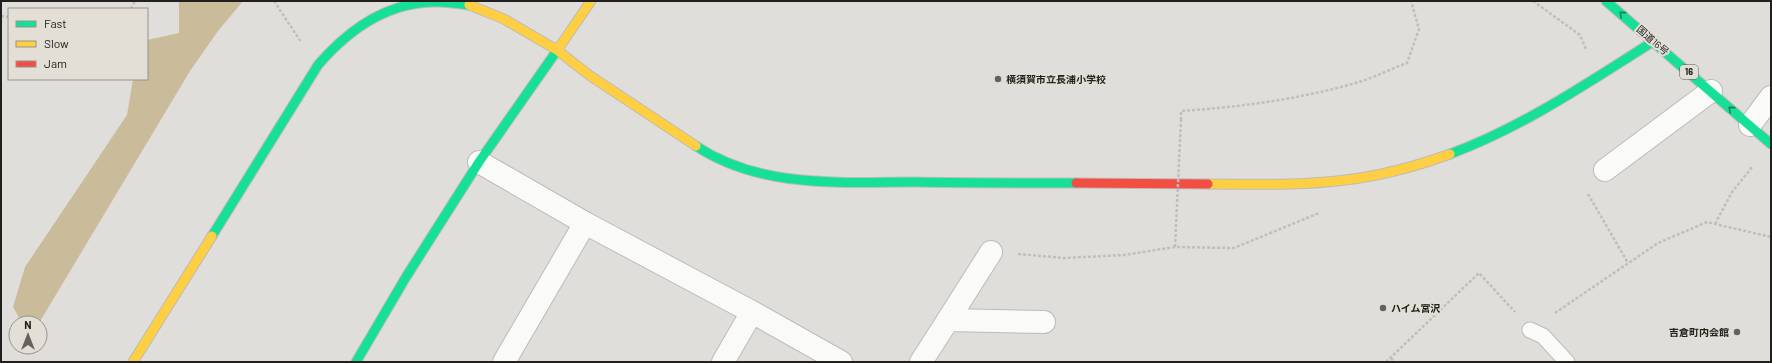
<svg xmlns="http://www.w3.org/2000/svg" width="1772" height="363" viewBox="0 0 1772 363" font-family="Barlow,'Noto Sans JP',sans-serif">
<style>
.forest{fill:#cabb9a}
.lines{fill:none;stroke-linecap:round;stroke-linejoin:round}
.lane-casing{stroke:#bdbcb8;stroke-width:17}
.street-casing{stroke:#bdbcb8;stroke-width:24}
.fast-casing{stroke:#bdbcb8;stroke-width:11}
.slow-casing{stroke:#bdbcb8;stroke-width:11}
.jam-casing{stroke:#bdbcb8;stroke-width:11}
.path{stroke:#c0bfbe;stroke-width:2.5;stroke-dasharray:3 2;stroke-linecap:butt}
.lane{stroke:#fafaf9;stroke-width:15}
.street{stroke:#fafaf9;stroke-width:22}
.fast{stroke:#16e098;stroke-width:9}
.slow{stroke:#ffcf43;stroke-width:9}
.jam{stroke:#f24e42;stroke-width:9}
.path-bridge{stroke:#c0bfbe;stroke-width:2.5;stroke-dasharray:3 2;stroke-linecap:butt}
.oneway{stroke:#1c805a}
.poi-dot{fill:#64625e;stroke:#e3dfd7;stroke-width:1.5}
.labels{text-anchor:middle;stroke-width:4;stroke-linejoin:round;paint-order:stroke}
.shield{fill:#e3dfd7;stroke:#5b5954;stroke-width:1}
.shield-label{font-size:9px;font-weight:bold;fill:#21201c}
.street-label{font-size:10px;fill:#21201c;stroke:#e3dfd7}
.poi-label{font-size:10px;font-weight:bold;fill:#21201c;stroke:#e3dfd7;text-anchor:start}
</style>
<rect width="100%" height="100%" fill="#e0deda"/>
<path class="forest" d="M 179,1 L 243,1 L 218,31 L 190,71 L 39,323 L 22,323 L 13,307 L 25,267 L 127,115 L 133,79 L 147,79 L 147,40 L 179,33 Z"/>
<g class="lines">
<g class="lane-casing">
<path id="lane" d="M 1530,330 L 1543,336 L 1567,362"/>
</g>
<g class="street-casing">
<g id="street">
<path d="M 1750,125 L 1771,97"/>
<path d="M 479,162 L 585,223 L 752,312 L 841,362"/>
<path d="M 1605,170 L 1711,91"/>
<path d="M 948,320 L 991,252"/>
<path d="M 504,362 L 585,223"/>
<path d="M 723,362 L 752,312"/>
<path d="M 921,362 L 948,320 L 1044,322"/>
</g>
</g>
<g class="fast-casing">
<g id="fast">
<path d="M 1606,1 L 1771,144"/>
<path d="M 696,146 C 761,189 841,182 915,182 C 968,183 1022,183 1076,183"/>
<path d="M 1450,154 C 1523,127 1589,82 1654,41"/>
<path d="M 212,236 L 318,65 C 349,29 388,1 438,2 C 448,2 459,4 469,5"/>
<path d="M 356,362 L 406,277 L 479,162 L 558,49"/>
</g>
</g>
<g class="slow-casing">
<g id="slow">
<path d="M 469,5 L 504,19 L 557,50 L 589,75 L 696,146"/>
<path d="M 558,49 L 591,1"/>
<path d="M 1208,184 C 1253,184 1299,186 1345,180 C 1380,176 1417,166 1450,154"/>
<path d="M 133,362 L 212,236"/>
</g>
</g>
<g class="jam-casing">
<path id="jam" d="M 1076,183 L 1208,184"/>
</g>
<g class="path">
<path d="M 274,1 L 301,42"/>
<path d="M 1533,1 L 1580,35 L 1586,49"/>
<path d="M 131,9 L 135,1"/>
<path d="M 1,16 L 9,17"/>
<path d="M 1181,120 L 1181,111 C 1241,107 1301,99 1359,82 C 1375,77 1391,69 1407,63 L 1419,29 L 1411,1"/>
<path d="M 1588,194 L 1628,263"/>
<path d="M 1715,224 L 1732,192 L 1753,166"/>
<path d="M 1018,254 L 1064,258 L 1124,255 L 1175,247 L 1234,248 L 1319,213"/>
<path d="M 1555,313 L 1658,243 L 1707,222 L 1771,237"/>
<path d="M 1391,358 L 1394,362"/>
<path d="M 1386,362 L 1479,273 L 1515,312"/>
</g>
<use href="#lane" class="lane"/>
<use href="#street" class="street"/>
<use href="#fast" class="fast"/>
<use href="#slow" class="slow"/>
<use href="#jam" class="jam"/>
<path class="path-bridge" d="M 1175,247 L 1181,120"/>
</g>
<defs><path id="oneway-chevron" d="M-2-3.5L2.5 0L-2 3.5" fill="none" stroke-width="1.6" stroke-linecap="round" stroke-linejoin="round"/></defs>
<g class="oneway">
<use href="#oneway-chevron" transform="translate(1622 14) rotate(-140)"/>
<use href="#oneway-chevron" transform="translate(1731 109) rotate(-139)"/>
</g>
<g class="poi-dot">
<circle cx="998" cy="79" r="4"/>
<circle cx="1383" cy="308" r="4"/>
<circle cx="1737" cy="332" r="4"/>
</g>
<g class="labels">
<rect class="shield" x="1680" y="65" width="18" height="14" rx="3"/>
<g class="shield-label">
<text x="1689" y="75">16</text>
</g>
<g class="street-label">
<text transform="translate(1653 40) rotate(41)" y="4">国道16号</text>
</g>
<g class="poi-label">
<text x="1006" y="83">横須賀市立長浦小学校</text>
<text x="1391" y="312">ハイム宮沢</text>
<text x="1729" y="336" text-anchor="end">吉倉町内会館</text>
</g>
</g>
<rect width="1772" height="363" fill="none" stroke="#21201c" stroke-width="4"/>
<rect x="8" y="8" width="140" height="72" fill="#e3dfd7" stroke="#95938c"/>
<rect x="16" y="21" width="20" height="6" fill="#16e098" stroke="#95938c"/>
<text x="44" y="28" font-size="12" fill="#21201c">Fast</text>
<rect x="16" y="41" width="20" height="6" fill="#ffcf43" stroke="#95938c"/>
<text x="44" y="48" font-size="12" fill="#21201c">Slow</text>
<rect x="16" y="61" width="20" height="6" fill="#f24e42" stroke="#95938c"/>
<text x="44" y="68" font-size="12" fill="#21201c">Jam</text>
<g transform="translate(28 335)"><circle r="19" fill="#e3dfd7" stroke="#95938c"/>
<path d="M0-3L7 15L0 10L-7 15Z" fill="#64625e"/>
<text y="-6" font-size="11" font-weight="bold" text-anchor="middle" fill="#21201c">N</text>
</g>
</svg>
